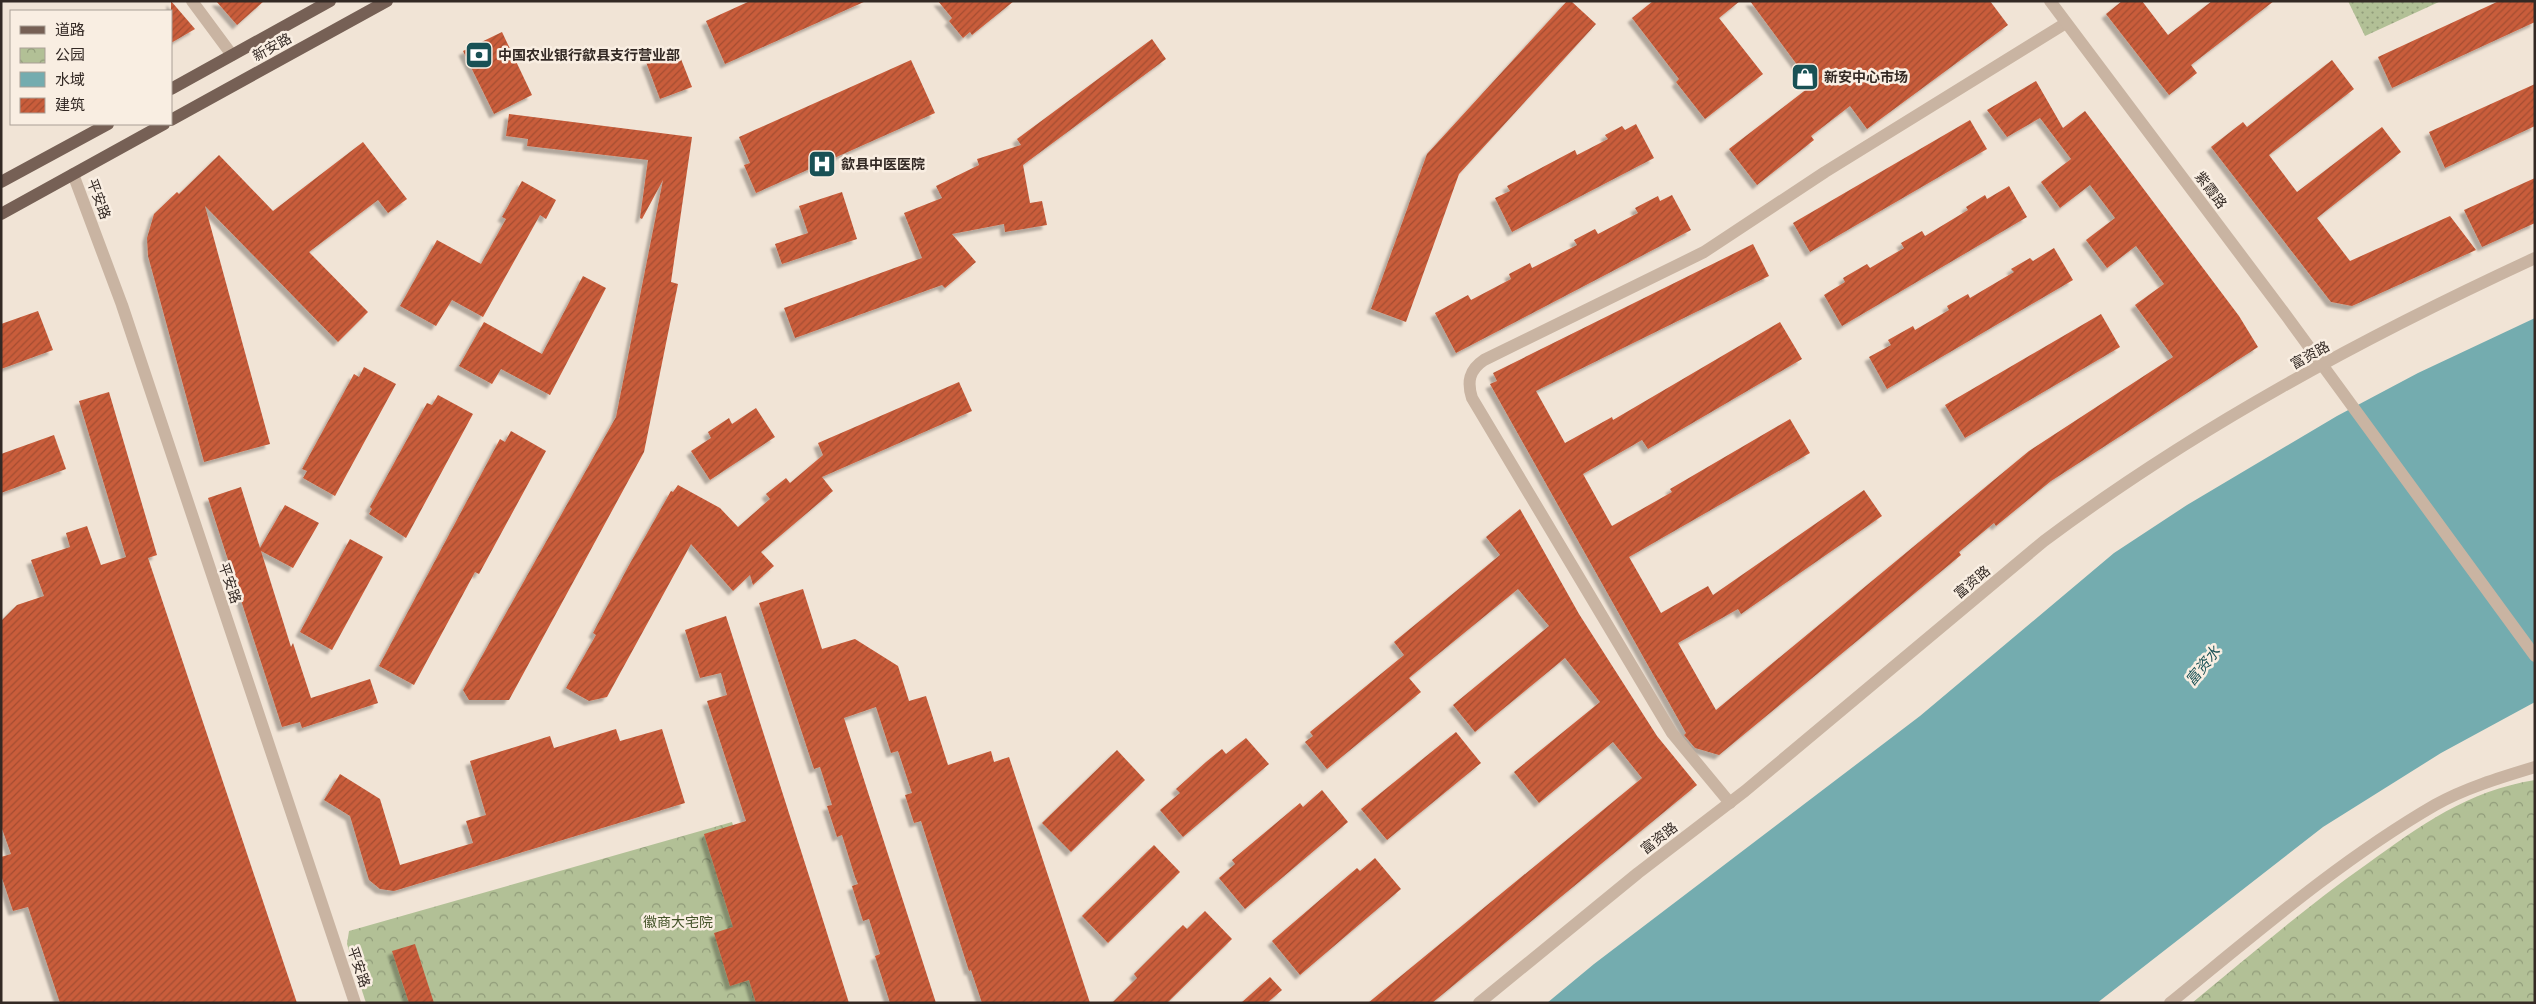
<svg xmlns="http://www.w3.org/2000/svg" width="2536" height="1004" viewBox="0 0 2536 1004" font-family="Ubuntu,'Noto Sans SC',sans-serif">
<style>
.grass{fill:url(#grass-dots)}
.park{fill:url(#park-crowns)}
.water{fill:#74acaf}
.building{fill:url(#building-hatch);filter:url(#shadow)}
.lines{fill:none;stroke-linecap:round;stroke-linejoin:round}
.minor{stroke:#c9b4a2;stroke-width:12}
.tertiary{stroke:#c9b4a2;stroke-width:12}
.primary{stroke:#766055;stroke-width:12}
.labels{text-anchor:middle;stroke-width:5;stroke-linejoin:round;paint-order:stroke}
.street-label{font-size:14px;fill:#332924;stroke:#f9eee2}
.poi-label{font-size:14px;font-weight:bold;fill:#332924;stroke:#f9eee2;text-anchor:start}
.park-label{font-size:14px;fill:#435228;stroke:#f9eee2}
.water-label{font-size:15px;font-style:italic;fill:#195155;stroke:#f9eee2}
</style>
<defs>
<pattern id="grass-dots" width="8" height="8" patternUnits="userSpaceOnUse" patternTransform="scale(1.25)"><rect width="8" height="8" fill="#b2c096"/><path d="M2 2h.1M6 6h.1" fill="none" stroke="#919c7a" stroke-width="1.8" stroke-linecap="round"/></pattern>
<pattern id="park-crowns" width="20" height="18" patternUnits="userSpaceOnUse" patternTransform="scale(1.25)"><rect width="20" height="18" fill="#b2c096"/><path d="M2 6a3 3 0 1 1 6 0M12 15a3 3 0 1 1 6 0" fill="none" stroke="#919c7a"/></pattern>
<pattern id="building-hatch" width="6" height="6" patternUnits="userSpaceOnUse" patternTransform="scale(1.25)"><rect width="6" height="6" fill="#c95d3b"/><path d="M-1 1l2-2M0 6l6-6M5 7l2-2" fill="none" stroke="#a44d31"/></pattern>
<filter id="shadow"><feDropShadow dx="-4.5" dy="4.5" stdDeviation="1" flood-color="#0004"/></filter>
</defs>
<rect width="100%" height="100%" fill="#f1e4d6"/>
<path class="grass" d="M 2348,1 L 2441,1 L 2365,36 Z"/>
<g class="park">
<path d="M 2535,780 L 2535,1003 L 2192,1003 C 2249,956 2306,907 2367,864 C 2421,825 2467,791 2535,780 Z"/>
<path d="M 732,822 L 787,1003 L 366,1003 L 347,944 L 349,931 Z"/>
</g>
<path class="water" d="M 2535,318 L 2535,702 L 2441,753 L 2323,827 L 2097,1003 L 1547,1003 L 1594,964 L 1920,716 L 2114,553 L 2187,505 L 2337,416 L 2418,373 Z"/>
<g class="building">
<path d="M 171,1 L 195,29 L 171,43 Z"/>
<path d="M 216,1 L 264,1 L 237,25 Z"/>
<path d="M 750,1 L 866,1 L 725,64 L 706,21 Z"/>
<path d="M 938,1 L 1014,1 L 972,35 L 970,32 L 963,38 L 949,21 L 952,18 Z"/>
<path d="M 1567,1 L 1571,1 L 1596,24 L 1459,174 L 1406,322 L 1371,309 L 1427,154 Z"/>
<path d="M 1653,1 L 1740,1 L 1719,18 L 1763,74 L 1705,119 L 1676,82 L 1679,79 L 1632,18 Z"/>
<path d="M 1750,1 L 1990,1 L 2008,25 L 1867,129 L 1850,106 L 1811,136 L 1814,140 L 1757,185 L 1729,149 L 1812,85 Z"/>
<path d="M 2122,1 L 2142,1 L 2168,35 L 2212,1 L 2274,1 L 2191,65 L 2197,73 L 2169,95 L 2106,14 Z"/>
<path d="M 2499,1 L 2535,1 L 2535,22 L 2392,88 L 2378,57 Z"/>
<path d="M 502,32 L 532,95 L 494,114 L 463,51 Z"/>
<path d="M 1152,39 L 1166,59 L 1023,165 L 1030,203 L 1042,201 L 1047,225 L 1005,232 L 1004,224 L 952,234 L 976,262 L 945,288 L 942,285 L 795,338 L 784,308 L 922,258 L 904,213 L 942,198 L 936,186 L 979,165 L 977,159 L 1021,145 L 1017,139 Z"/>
<path d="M 677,49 L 692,87 L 660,99 L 646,62 Z"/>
<path d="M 911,60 L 935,113 L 756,193 L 744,165 L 750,163 L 739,137 Z"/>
<path d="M 2332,60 L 2354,89 L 2269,155 L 2297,192 L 2382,127 L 2401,152 L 2317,218 L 2350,261 L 2450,216 L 2476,250 L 2352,306 L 2331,302 L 2211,147 L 2243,122 L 2247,127 Z"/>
<path d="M 2036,81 L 2063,128 L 2085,111 L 2239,316 L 2258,347 L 2051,481 L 1996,526 L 1994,523 L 1959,552 L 1961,555 L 1719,755 L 1695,748 L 1684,735 L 1686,733 L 1490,384 L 1497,381 L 1493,373 L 1753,244 L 1769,276 L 1536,391 L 1565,443 L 1612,417 L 1613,420 L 1780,322 L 1802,359 L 1648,449 L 1642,440 L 1583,474 L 1612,526 L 1672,492 L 1670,489 L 1790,419 L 1810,453 L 1629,557 L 1661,613 L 1708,586 L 1713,595 L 1864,490 L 1882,516 L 1741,614 L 1738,609 L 1678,643 L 1716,710 L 2029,451 L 2173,357 L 2135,305 L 2164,284 L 2136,246 L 2107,268 L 2086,240 L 2115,218 L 2090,185 L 2060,208 L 2041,182 L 2071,159 L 2040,118 L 2007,137 L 1987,110 Z"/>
<path d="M 2535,84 L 2535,126 L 2445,168 L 2429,132 Z"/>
<path d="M 509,114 L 692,137 L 671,282 L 678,284 L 644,452 L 509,700 L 469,700 L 463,690 L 616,417 L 663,180 L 642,219 L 640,218 L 648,160 L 527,146 L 528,139 L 506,136 Z"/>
<path d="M 1970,120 L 1987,149 L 1810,252 L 1793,223 Z"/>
<path d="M 1636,124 L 1654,158 L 1512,232 L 1495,198 L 1510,191 L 1507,186 L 1575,150 L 1577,155 L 1608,139 L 1605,135 L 1622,126 L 1625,130 Z"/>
<path d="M 363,142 L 407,199 L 388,213 L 378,200 L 309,252 L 368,312 L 338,342 L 205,206 L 270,444 L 204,462 L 148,256 L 147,238 L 154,214 L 177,192 L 179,194 L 219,155 L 273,211 Z"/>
<path d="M 2535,178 L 2535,223 L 2482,247 L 2464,210 Z"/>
<path d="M 522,181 L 556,200 L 546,219 L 540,215 L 483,317 L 452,300 L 436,326 L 400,306 L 437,240 L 481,264 L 506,219 L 502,217 Z"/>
<path d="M 2009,186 L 2027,217 L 1842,326 L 1824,295 L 1845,282 L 1843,278 L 1867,264 L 1870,268 L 1904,248 L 1901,243 L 1922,231 L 1925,236 L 1968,210 L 1966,207 L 1985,195 L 1987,199 Z"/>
<path d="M 842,192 L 857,239 L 782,264 L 775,244 L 808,233 L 799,206 Z"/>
<path d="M 1672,195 L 1691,230 L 1456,353 L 1435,313 L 1468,295 L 1471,300 L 1511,279 L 1509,274 L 1530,263 L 1532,268 L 1577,245 L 1574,240 L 1595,229 L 1598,234 L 1638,213 L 1635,208 L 1658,196 L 1660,201 Z"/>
<path d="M 2054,248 L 2073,280 L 1887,389 L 1869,357 L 1891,345 L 1888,340 L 1913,326 L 1915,330 L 1949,310 L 1947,306 L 1968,294 L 1970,298 L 2014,272 L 2011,269 L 2030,258 L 2033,261 Z"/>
<path d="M 583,276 L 606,288 L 550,395 L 501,369 L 492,384 L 459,366 L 484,322 L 542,354 Z"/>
<path d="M 38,311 L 53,350 L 1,369 L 1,324 Z"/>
<path d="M 2101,314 L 2120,347 L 1965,438 L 1945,405 Z"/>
<path d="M 364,367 L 396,384 L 335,496 L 303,478 L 307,471 L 302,469 L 354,374 L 359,377 Z"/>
<path d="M 959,382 L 972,411 L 822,477 L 833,491 L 761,552 L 774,566 L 753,585 L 750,575 L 733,591 L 691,544 L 607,697 L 589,701 L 566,688 L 596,635 L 593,633 L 628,567 L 671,491 L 673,492 L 678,485 L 720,508 L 738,527 L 770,499 L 766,494 L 786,478 L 790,483 L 823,455 L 818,443 Z"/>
<path d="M 109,392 L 157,555 L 148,558 L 297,1003 L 60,1003 L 28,907 L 13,911 L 1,875 L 1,857 L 11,854 L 1,826 L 1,621 L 17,605 L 44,596 L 31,560 L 70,547 L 66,533 L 87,526 L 101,565 L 126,557 L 79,401 Z"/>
<path d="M 438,395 L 473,414 L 406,538 L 369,514 L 372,509 L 370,507 L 427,403 L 432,405 Z"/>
<path d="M 756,408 L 775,437 L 710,480 L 691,451 L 711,438 L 708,432 L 729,418 L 732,424 Z"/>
<path d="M 511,431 L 546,451 L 479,574 L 475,572 L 414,685 L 379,666 L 500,439 L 505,442 Z"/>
<path d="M 54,435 L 66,469 L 1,493 L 1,454 Z"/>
<path d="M 241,487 L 260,548 L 285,505 L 319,523 L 293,568 L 261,551 L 291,647 L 293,643 L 311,698 L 370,679 L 378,703 L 302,728 L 300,722 L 282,727 L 208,498 Z"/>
<path d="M 1520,509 L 1579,614 L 1657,736 L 1697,785 L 1432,1003 L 1368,1003 L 1642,778 L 1613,742 L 1539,803 L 1514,772 L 1600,702 L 1565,658 L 1475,732 L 1453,705 L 1549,626 L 1518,589 L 1409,678 L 1421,692 L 1327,769 L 1305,742 L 1313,736 L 1310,732 L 1404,655 L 1394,642 L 1500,555 L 1486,537 Z"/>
<path d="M 350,539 L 383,557 L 332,650 L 300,632 Z"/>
<path d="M 803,589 L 822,649 L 855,639 L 898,666 L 909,701 L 926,696 L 948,765 L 991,751 L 994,762 L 1009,757 L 1090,1003 L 982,1003 L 971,970 L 969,971 L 921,821 L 914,823 L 905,795 L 912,793 L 898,751 L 891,753 L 876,707 L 844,718 L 936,1003 L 890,1003 L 875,956 L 880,954 L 869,919 L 863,921 L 852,886 L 858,884 L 855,877 L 842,835 L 837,837 L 827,806 L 832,805 L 820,767 L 814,769 L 759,603 Z"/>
<path d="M 726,616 L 810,879 L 849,1003 L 756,1003 L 749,980 L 730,986 L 714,933 L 733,927 L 704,834 L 746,821 L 707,701 L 727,695 L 721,673 L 700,678 L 685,630 Z"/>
<path d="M 616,729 L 620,741 L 662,729 L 685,803 L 394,891 L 380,889 L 369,880 L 350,816 L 324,800 L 340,774 L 380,799 L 400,865 L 473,843 L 466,821 L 486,815 L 470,761 L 550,736 L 554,748 Z"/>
<path d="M 1456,732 L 1481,763 L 1387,840 L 1361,809 Z"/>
<path d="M 1246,738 L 1269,764 L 1183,837 L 1160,810 L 1180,793 L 1176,789 L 1206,762 L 1222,749 L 1226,754 Z"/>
<path d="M 1117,750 L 1145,780 L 1071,852 L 1042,823 Z"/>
<path d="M 1322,790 L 1348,822 L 1245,909 L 1219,878 L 1235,864 L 1232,860 L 1300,803 L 1303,807 Z"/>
<path d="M 1154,845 L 1180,872 L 1108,943 L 1082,916 Z"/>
<path d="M 1375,858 L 1401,889 L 1300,975 L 1272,941 L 1357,868 L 1360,871 Z"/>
<path d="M 1205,911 L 1232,939 L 1167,1003 L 1112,1003 L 1137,978 L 1134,974 L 1183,925 L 1187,929 Z"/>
<path d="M 415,944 L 434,1003 L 409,1003 L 392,951 Z"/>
<path d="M 1270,977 L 1282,990 L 1267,1003 L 1241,1003 Z"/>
</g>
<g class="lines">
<g class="minor">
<path d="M 192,1 L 232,55"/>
<path d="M 1730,803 L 1672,733 L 1472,398 C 1467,382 1469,370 1484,360 L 1704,252 L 1825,172 L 2066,23"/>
<path d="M 2170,1003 C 2255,934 2340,860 2435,805 C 2465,788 2502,777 2535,767"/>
</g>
<g class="tertiary">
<path d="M 2050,1 L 2288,318 L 2535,656"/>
<path d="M 73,174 L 122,305 L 355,1003"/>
<path d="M 1479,1003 L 1638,873 L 1745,791 L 2044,541 C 2195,428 2364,337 2535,258"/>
</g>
<g class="primary">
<path d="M 171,89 L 330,1"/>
<path d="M 171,120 L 387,1"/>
<path d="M 1,182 L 108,124"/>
<path d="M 1,214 L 164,124"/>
</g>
</g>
<defs>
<g id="bank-square" transform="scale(1.4375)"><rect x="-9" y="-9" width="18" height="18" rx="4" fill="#195155" stroke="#f9eee2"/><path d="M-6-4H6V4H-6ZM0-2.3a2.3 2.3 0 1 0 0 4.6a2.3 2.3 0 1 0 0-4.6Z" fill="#fff"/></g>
<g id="shop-square" transform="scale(1.4375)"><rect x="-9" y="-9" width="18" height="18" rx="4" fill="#195155" stroke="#f9eee2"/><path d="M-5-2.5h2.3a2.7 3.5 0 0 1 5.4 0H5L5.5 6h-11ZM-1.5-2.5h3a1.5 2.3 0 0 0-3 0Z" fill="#fff"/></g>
<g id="hospital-square" transform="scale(1.4375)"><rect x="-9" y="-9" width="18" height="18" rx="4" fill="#195155" stroke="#f9eee2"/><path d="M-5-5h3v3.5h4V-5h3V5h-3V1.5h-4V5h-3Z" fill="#fff"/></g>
</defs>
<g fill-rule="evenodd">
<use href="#bank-square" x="479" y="55"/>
<use href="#shop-square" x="1805" y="77"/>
<use href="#hospital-square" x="822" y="164"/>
</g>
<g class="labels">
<g class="street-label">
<text transform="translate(272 47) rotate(-29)" y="5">新安路</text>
<text transform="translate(2211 190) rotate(53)" y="5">紫霞路</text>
<text transform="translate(99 199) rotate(70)" y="5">平安路</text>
<text transform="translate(2310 355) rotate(-29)" y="5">富资路</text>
<text transform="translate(1972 582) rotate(-40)" y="5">富资路</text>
<text transform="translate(230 583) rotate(71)" y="5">平安路</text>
<text transform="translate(1659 838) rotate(-38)" y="5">富资路</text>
<text transform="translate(359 967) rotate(71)" y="5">平安路</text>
</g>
<g class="poi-label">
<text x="498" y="60">中国农业银行歙县支行营业部</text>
<text x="1824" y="82">新安中心市场</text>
<text x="841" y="169">歙县中医医院</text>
</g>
<g class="park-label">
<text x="678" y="927">徽商大宅院</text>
</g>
<g class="water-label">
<text transform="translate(2203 666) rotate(-51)" y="5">富资水</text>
</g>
</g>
<rect width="2536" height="1004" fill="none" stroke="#332924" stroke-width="5"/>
<rect x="10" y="10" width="162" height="115" fill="#f9eee2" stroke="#aa9f96"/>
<rect x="20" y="26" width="25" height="8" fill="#766055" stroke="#aa9f96"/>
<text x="55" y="35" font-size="15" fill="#332924">道路</text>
<rect x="20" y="48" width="25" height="15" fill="url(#park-crowns)" stroke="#aa9f96"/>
<text x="55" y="60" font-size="15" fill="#332924">公园</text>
<rect x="20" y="72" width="25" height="15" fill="#74acaf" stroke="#aa9f96"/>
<text x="55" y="85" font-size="15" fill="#332924">水域</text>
<rect x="20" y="98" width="25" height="15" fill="url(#building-hatch)" stroke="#aa9f96"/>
<text x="55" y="110" font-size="15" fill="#332924">建筑</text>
</svg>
